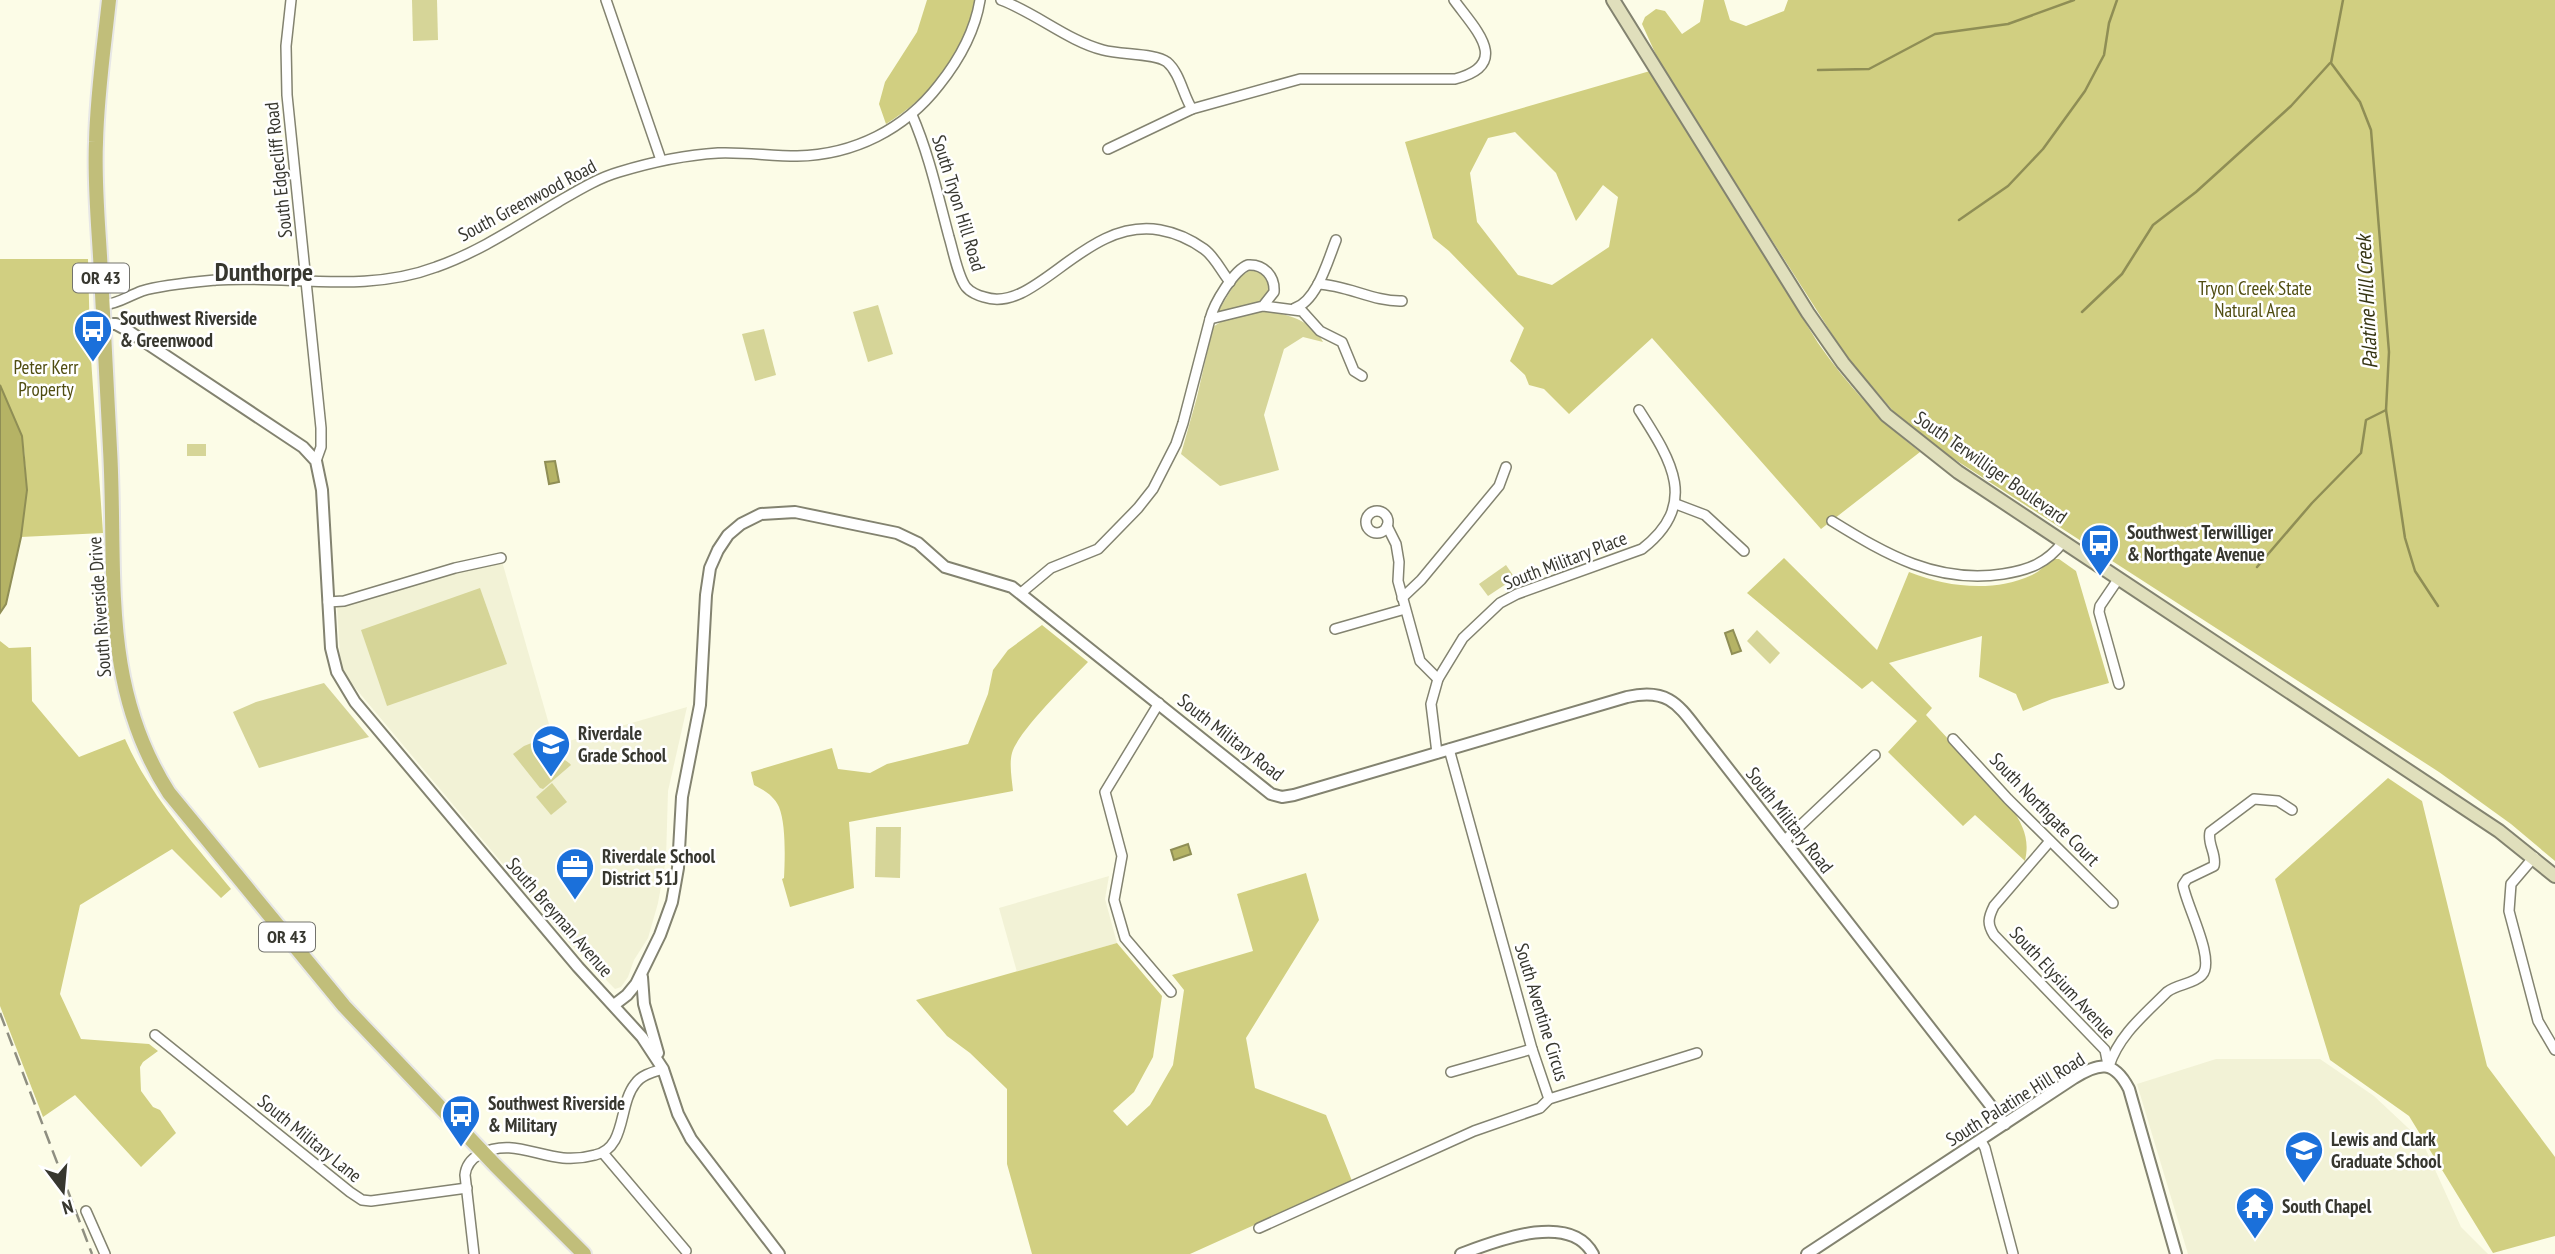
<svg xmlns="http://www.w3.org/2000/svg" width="2555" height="1254" viewBox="0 0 2555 1254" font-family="'PT Sans Narrow',sans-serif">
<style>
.built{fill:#f2f2d6}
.green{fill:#d6d598}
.forest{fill:#d1cf81;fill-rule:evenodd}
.water{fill:#b5b365;stroke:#8f8e55;stroke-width:2}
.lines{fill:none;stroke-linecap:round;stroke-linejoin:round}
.stream{stroke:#8f8e55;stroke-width:2.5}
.minor-casing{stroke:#838370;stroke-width:12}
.tertiary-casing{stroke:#838370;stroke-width:14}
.secondary-casing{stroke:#838370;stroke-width:16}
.primary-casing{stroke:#e7e7e6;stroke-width:18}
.minor{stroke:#fff;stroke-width:9}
.tertiary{stroke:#fff;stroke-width:10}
.secondary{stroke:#e0dfbc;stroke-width:12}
.primary{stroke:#c1be7a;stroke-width:14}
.rail{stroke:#8f8f81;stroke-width:2.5;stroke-dasharray:14 7;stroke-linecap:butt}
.labels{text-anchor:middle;stroke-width:5;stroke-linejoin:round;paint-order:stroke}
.shield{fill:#fff;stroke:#73736d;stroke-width:2}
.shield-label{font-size:18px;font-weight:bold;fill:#37372f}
.street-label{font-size:19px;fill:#37372f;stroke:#fff}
.park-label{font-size:19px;fill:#504d11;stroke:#fff}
.poi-label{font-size:19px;font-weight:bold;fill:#37372f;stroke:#fff;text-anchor:start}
.water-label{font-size:21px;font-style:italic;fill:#353412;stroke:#fff}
.district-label{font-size:26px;font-weight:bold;fill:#37372f;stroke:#fff}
</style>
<rect width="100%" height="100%" fill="#fcfce7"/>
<g class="built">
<path d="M 501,558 L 555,745 L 687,707 L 668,791 L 666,859 L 658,903 L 648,938 L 634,960 L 628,977 L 621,987 L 615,989 L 564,937 L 341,671 L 337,605 Z"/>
<path d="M 1109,876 L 1105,899 L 1117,943 L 1017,972 L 999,908 Z"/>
<path d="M 2216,1059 L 2320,1059 L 2374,1096 L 2422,1141 L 2461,1227 L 2488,1254 L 2188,1254 L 2137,1084 Z"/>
</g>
<g class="green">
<path d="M 412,0 L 437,0 L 438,40 L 413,41 Z"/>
<path d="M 1251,270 L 1258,270 L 1267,276 L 1271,289 L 1262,303 L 1217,313 L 1239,277 Z"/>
<path d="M 878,305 L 893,354 L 868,362 L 853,312 Z"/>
<path d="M 1258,310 C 1281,312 1312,319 1323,342 L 1303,337 L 1284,349 L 1264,415 L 1279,470 L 1220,486 L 1181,454 L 1197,397 L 1213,327 L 1225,319 Z"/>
<path d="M 764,329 L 776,375 L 755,381 L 742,334 Z"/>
<rect x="187" y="444" width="19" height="12"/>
<path d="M 1506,565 L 1515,578 L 1488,596 L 1479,584 Z"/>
<path d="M 480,588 L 507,664 L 387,706 L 361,630 Z"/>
<path d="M 1757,630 L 1780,653 L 1770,664 L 1747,641 Z"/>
<path d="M 324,683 L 369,737 L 259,768 L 233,712 L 256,702 Z"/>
<path d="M 539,740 C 548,744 548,752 556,756 C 562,760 566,759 571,765 L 543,789 L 540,788 L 513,754 L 524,746 Z"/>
<path d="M 552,783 L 567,802 L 551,815 L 536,797 Z"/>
<path d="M 876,827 L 901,827 L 900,878 L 875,877 Z"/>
</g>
<g class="forest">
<path d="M 927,0 L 976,0 C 964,53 932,96 886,124 L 879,104 L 885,82 L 917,32 Z"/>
<path d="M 1704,0 L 1724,0 L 1730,20 L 1746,26 L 1784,11 L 1788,0 L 2555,0 L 2555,861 L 2511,824 L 2439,772 L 1937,448 L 1894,412 L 1846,356 L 1662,68 L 1642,24 L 1645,17 L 1656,9 L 1665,11 L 1682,34 L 1700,22 Z"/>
<path d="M 1650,71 L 1818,343 C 1847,384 1879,421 1920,452 L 1821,529 L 1652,338 L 1569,414 L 1544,389 L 1529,385 L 1525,375 L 1510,361 L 1524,328 L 1449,251 L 1433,238 L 1405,142 ZM 1515,132 L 1556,173 L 1576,221 L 1603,185 L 1618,197 L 1609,247 L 1552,285 L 1518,275 L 1477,222 L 1470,173 L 1488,138 Z"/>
<path d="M 0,259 L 88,259 L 90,344 L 103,533 L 21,537 L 27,490 L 26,475 L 24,449 L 0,385 Z"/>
<path d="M 1784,558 L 1877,650 L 1909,572 C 1947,587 1993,593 2032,575 C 2041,571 2046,563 2054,559 L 2059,559 L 2076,571 L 2109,683 L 2052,699 L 2023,711 L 2016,694 L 1979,677 L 1982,636 L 1889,663 L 1932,708 L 1926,715 L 2011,807 C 2023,825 2030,839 2025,861 L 1975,815 L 1963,826 L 1888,752 L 1917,721 L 1872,681 L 1862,689 L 1747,593 Z"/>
<path d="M 1042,625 L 1088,662 C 1071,680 1018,731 1012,753 C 1009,764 1012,780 1013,791 L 849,822 L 854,888 L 790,907 L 782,879 L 784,878 C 785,858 786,824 779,807 C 774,796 764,790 754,785 L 751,772 L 832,748 L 838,769 L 870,773 L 887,764 L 968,744 L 988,694 L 993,670 L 1008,650 Z"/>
<path d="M 0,641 L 9,648 L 31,647 L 32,701 L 79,757 L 125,739 C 150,796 192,841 231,889 L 221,898 L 172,849 L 80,905 L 60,994 L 81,1039 L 149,1044 L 158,1051 L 143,1062 L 140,1067 L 141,1091 L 153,1107 L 160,1110 L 176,1133 L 141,1167 L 75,1095 L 43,1117 L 0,1006 Z"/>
<path d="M 2388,778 L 2422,801 L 2487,1066 L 2555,1157 L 2555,1236 L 2493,1253 L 2409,1116 L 2330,1060 L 2275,879 Z"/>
<path d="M 1306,873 L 1319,920 L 1246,1038 L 1255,1088 L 1326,1115 L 1352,1181 L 1190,1254 L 1032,1254 L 1007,1164 L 1007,1089 L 970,1053 L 947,1036 L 916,1000 L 1117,943 L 1162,996 L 1153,1057 L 1134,1092 L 1113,1111 L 1127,1126 L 1150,1105 L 1173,1065 L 1184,990 L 1172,975 L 1253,951 L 1237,894 Z"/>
</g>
<g class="water">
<path d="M 0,385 L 22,436 L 27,490 L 21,537 L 6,604 L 0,613 Z"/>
<path d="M 555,461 L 559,482 L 549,484 L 545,462 Z"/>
<path d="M 1733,630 L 1741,651 L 1732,654 L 1725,633 Z"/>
<path d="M 1188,844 L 1191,854 L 1174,860 L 1171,850 Z"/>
</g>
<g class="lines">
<g class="stream">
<path d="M 2343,0 L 2331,63 L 2360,102 L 2371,130 L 2389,352 L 2386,410 L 2405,538 L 2415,571 L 2438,606"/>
<path d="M 1818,70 L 1869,69 L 1935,34 L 2008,24 L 2074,0"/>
<path d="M 1959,220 L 2008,186 L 2043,149 L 2085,91 L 2104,55 L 2109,23 L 2117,0"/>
<path d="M 2082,312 L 2122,274 L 2153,225 L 2196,192 L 2291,106 L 2330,63"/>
<path d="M 2257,567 L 2312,503 L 2361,453 L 2366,420 L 2386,410"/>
</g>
<g class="minor-casing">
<g id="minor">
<path d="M 291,0 L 286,46 L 287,95 L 321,428 L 321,447 L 316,461"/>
<path d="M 606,0 L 661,160"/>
<path d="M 1001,0 C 1036,13 1068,41 1103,50 C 1121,55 1155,53 1167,62 C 1180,73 1183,95 1192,109"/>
<path d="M 912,115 C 929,154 938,196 949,237 C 953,250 958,277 966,287 C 970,292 979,296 984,297 C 1036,315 1084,217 1160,230 C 1177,233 1190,239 1204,249 C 1215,257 1221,271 1230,282"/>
<path d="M 1108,149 L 1192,109 L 1300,79 L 1455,79 C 1513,64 1474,28 1454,0"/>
<path d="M 1318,284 C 1347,285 1374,302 1402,301"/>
<path d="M 103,305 C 118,304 128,296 142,291 C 161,285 195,282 216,280 C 290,275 364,294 436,267 C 479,252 519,225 558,202 C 577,191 598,178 619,172 C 652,162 684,155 718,153 C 745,152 771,156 797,156 C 854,155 905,129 939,85 C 959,60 975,31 980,0"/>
<path d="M 1263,306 L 1274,292 C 1275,276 1264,264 1248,265 C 1234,270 1214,303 1210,319 L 1263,306 L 1302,311 L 1320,331 L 1342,342 L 1354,371 L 1362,376"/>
<path d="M 1295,308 C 1317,301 1328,260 1336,240"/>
<path d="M 1676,504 L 1705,515 L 1744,551"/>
<circle cx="1377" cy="522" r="11"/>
<path d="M 1832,521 C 1887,555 1937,584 2003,574 C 2029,570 2047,563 2063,542"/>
<path d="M 1387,526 L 1396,544 L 1399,562 L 1398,581 L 1420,661 L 1438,679"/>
<path d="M 1021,593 L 1051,568 L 1098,549 L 1138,508 L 1153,489 L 1176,444 L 1183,423 L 1210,319"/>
<path d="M 1402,598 L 1421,580 L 1499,486 L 1506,467"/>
<path d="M 328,602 L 344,601 L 455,568 L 501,558"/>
<path d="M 1335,629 L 1405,609"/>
<path d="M 2119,684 L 2099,612 L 2100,606 L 2119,578"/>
<path d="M 1159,703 L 1105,792 L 1122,856 L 1114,900 L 1125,938 L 1171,992"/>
<path d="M 1953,739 L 2008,799 L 2113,903"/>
<path d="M 1449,749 L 1532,1049 L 1549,1099"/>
<path d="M 1437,753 L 1431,704 L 1438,679 L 1463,638 L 1500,603 L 1517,594 L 1642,549 C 1700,504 1671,460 1639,410"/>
<path d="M 1784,841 L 1875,755"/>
<path d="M 2050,841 L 1994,906 C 1988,918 1987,924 1994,935 L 2105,1050 L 2108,1065"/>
<path d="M 2534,857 L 2511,884 L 2509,911 L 2538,1021 L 2555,1050"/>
<path d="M 155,1035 L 350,1192 L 362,1200 L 371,1201 L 467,1188"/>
<path d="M 2109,1066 C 2119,1035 2144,1015 2167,992 C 2177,984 2194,984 2202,975 C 2216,960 2186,905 2183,885 L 2187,879 L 2214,866 C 2217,854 2207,844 2210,832 L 2254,799 L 2278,801 L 2292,810"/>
<path d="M 1451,1072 L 1532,1049"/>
<path d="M 1981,1141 L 1985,1148 L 2013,1254"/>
<path d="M 603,1153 L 686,1251"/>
<path d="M 86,1211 L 105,1254"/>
<path d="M 1259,1228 L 1474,1131 L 1540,1108 L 1549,1099 L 1697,1053"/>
<path d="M 474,1254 L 465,1175 C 466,1165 471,1159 480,1154 C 509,1139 534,1155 563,1158 C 574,1159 584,1158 595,1155 C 627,1148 618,1105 635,1084 C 641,1075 653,1072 663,1069"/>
</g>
</g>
<g class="tertiary-casing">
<g id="tertiary">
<path d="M 104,324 L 116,324 L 127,330 L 303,447 L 316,461 L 322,490 L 331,648 L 337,672 L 355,702 L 578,967 L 642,1037 L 663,1069 L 678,1114 L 691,1139 L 779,1254"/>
<path d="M 642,977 L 644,1004 L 658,1053"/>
<path d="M 614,1005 L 627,995 L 636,984 L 660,935 L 672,902 L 678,868 L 682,797 L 700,705 L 706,595 L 710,568 L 718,550 L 728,535 L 741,524 L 761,514 L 795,512 L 897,533 L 918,543 L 945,567 L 1012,587 L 1271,794 L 1282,797 L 1294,795 L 1627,697 C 1672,687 1680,708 1705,739 L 2005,1124"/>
<path d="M 1461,1254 C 1496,1241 1570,1211 1593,1254"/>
<path d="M 1807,1254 L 2074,1078 C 2100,1062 2114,1060 2129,1089 L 2176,1254"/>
</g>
</g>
<g class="secondary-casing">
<path id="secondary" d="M 1613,0 L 1808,313 L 1843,363 L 1886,415 L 1958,472 L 2499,831 L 2555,876"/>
</g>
<g class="primary-casing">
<path id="primary" d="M 109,0 C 104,47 97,95 96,142 C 94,186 99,231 101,274 C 104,333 107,391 110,449 C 117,572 99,684 169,793 L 344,1006 L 495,1165 L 584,1254"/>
</g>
<use href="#minor" class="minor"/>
<use href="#tertiary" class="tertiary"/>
<use href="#secondary" class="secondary"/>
<use href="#primary" class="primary"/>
<path class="rail" d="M 0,1013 L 92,1254"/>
</g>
<defs>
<g id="bus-pin" transform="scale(2.0125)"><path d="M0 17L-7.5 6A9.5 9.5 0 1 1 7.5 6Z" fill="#1b70da" stroke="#fff"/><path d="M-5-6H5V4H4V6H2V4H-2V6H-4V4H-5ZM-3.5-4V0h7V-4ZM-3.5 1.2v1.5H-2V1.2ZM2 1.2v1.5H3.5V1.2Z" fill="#fff"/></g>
<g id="school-pin" transform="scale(2.0125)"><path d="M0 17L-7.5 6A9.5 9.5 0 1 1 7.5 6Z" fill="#1b70da" stroke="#fff"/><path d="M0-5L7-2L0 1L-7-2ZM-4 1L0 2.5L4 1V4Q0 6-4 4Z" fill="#fff"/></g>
<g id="office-pin" transform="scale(2.0125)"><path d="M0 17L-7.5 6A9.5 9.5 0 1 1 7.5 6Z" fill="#1b70da" stroke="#fff"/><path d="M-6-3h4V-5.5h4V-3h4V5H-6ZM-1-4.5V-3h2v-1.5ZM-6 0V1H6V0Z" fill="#fff"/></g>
<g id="university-pin" transform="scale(2.0125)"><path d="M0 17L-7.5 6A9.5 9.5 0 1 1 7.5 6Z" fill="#1b70da" stroke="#fff"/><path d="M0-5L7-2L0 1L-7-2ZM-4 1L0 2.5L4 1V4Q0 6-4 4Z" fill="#fff"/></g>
<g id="temple-pin" transform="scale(2.0125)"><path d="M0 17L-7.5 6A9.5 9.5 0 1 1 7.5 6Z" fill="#1b70da" stroke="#fff"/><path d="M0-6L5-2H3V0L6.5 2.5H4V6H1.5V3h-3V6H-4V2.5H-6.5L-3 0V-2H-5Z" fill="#fff"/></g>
</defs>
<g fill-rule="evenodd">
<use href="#bus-pin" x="93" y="329"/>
<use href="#bus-pin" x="2100" y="543"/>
<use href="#school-pin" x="551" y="744"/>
<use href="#office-pin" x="575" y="867"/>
<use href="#bus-pin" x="461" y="1114"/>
<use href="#university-pin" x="2304" y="1150"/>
<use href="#temple-pin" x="2255" y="1206"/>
</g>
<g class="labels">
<g class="shield">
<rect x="73" y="263.5" width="56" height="29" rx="5"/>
<rect x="259" y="922.5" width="56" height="29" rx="5"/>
</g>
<g class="shield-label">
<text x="101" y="284">OR 43</text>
<text x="287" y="943">OR 43</text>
</g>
<g class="street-label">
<text transform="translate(278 170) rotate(-96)" y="7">South Edgecliff Road</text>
<text transform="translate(527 200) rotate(-28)" y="7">South Greenwood Road</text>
<text transform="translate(959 203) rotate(73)" y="7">South Tryon Hill Road</text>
<text transform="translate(1991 467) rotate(35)" y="7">South Terwilliger Boulevard</text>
<text transform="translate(1565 560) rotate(-21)" y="7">South Military Place</text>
<text transform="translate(99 607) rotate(-94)" y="7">South Riverside Drive</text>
<text transform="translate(1231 737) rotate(38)" y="7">South Military Road</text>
<text transform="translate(2045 809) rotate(46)" y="7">South Northgate Court</text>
<text transform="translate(1790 820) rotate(52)" y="7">South Military Road</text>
<text transform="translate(560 917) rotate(49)" y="7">South Breyman Avenue</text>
<text transform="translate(2063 982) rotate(47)" y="7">South Elysium Avenue</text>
<text transform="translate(1542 1012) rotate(73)" y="7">South Aventine Circus</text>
<text transform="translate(2015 1099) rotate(-32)" y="7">South Palatine Hill Road</text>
<text transform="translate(310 1138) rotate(39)" y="7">South Military Lane</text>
</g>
<g class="park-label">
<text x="2255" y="295">Tryon Creek State<tspan x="2255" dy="22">Natural Area</tspan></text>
<text x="46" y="374">Peter Kerr<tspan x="46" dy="22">Property</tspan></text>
</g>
<g class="poi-label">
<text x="120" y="325">Southwest Riverside<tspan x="120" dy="22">&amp; Greenwood</tspan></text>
<text x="2127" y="539">Southwest Terwilliger<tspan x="2127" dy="22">&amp; Northgate Avenue</tspan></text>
<text x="578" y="740">Riverdale<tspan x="578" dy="22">Grade School</tspan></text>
<text x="602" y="863">Riverdale School<tspan x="602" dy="22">District 51J</tspan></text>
<text x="488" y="1110">Southwest Riverside<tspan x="488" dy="22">&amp; Military</tspan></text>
<text x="2331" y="1146">Lewis and Clark<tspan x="2331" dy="22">Graduate School</tspan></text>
<text x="2282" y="1213">South Chapel</text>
</g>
<g class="water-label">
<text transform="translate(2367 302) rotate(-93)" y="7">Palatine Hill Creek</text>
</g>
<g class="district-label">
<text x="264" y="281">Dunthorpe</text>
</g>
</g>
<g transform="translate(63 1191) rotate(164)" stroke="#ffffff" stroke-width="5" paint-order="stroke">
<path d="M0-5L12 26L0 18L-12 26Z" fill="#37372f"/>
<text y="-10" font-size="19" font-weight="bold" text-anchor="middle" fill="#37372f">N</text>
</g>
</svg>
